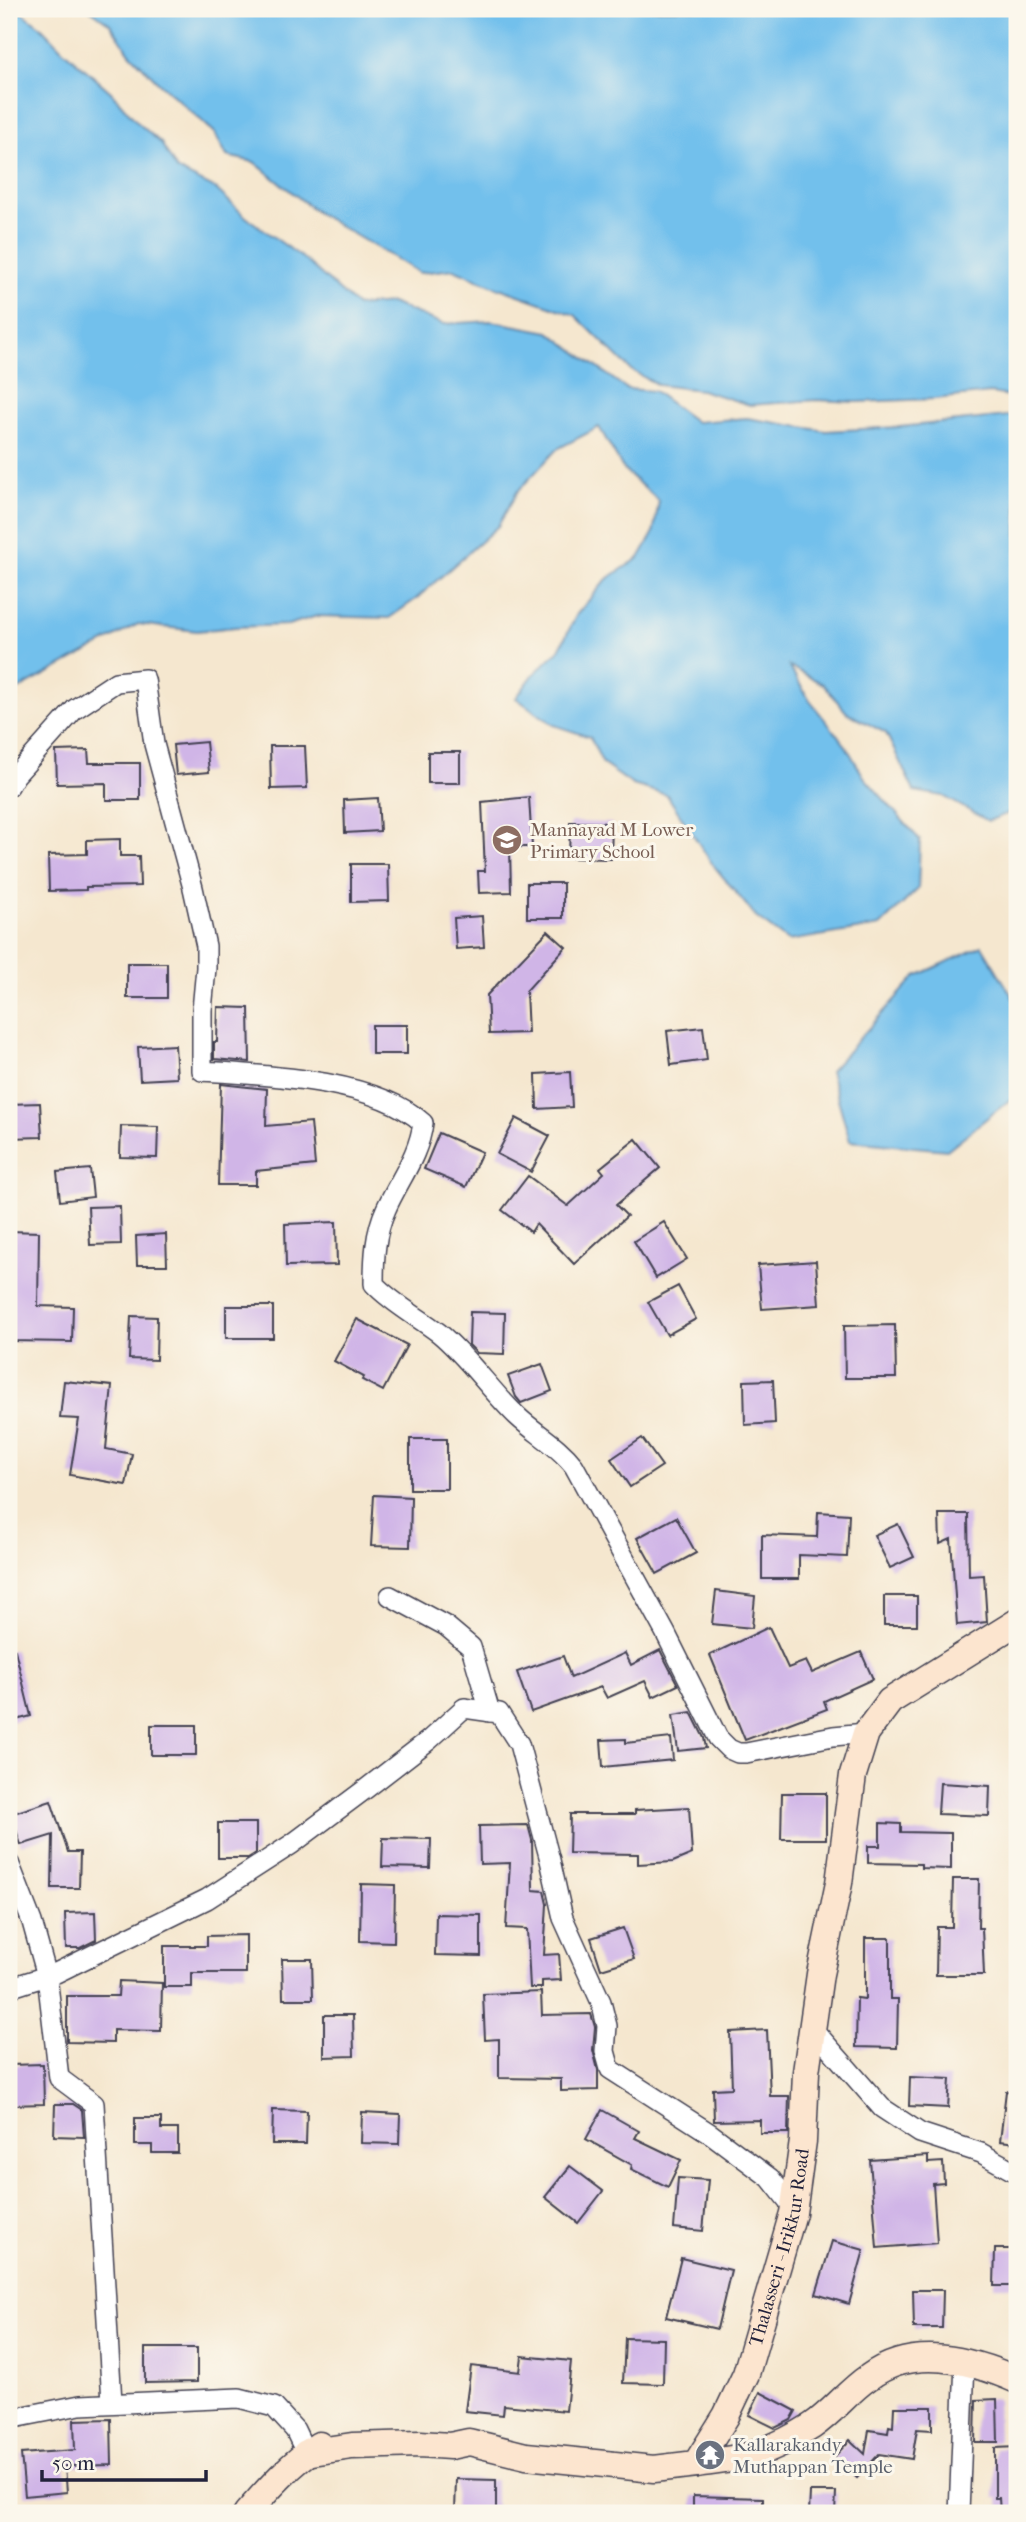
<svg xmlns="http://www.w3.org/2000/svg" width="1026" height="2522" viewBox="0 0 1026 2522" font-family="'IM FELL French Canon',serif">
<style>
.water{fill:#72c0ec;stroke:#4a7194;stroke-width:2}
.building{fill:#d0b5e7}
.lines{fill:none;stroke-linecap:round;stroke-linejoin:round}
.street-casing{stroke:#424051;stroke-width:22}
.secondary-casing{stroke:#424051;stroke-width:29}
.street{stroke:#fff;stroke-width:19}
.secondary{stroke:#fce5cf;stroke-width:26}
.labels{text-anchor:middle;stroke-width:6;stroke-linejoin:round;paint-order:stroke}
.education-label{font-size:19px;fill:#785e54;stroke:#fbf7ec;text-anchor:start}
.street-label{font-size:19px;fill:#22223b;stroke:#fbf7ec}
.worship-label{font-size:19px;fill:#5b616d;stroke:#fbf7ec;text-anchor:start}
</style>
<rect width="100%" height="100%" fill="#fbf7ec"/>
<filter id="ink" filterUnits="userSpaceOnUse"><feTurbulence type="fractalNoise" baseFrequency=".0143" numOctaves="2"/><feDisplacementMap in="SourceGraphic" scale="14" xChannelSelector="R" yChannelSelector="G"/><feConvolveMatrix kernelMatrix="1 2 1 2 8 2 1 2 1" color-interpolation-filters="sRGB"/></filter>
<filter id="wash" filterUnits="userSpaceOnUse"><feTurbulence type="fractalNoise" baseFrequency=".00686" numOctaves="4" result="noise"/><feDisplacementMap in="SourceGraphic" scale="28" xChannelSelector="R" yChannelSelector="G"/><feGaussianBlur stdDeviation="1.57" result="paint"/><feColorMatrix in="noise" values="0 0 0 0 0 0 0 0 0 0 0 0 0 0 0 0 0 1.4 0 .05"/><feComposite in="paint" operator="in"/></filter>
<g filter="url(#wash)">
<rect width="100%" height="100%" fill="#f5e7cf"/>
<g class="water">
<path d="M 9,9 L 17,9 L 40,26 L 62,49 L 111,92 L 137,122 L 161,143 L 177,170 L 216,189 L 246,217 L 304,259 L 357,306 L 391,303 L 443,324 L 491,321 L 549,332 L 627,389 L 654,391 L 696,422 L 747,418 L 826,431 L 899,427 L 1017,415 L 1017,810 L 988,821 L 943,796 L 914,791 L 886,733 L 847,713 L 823,684 L 789,666 L 810,701 L 846,746 L 864,777 L 920,840 L 918,889 L 880,926 L 788,941 L 757,918 L 713,865 L 667,795 L 633,785 L 603,764 L 590,737 L 554,725 L 516,698 L 534,674 L 559,650 L 577,614 L 607,579 L 639,558 L 653,534 L 659,501 L 624,470 L 599,427 L 557,449 L 517,492 L 498,526 L 416,599 L 389,618 L 317,616 L 288,625 L 235,627 L 197,631 L 138,624 L 17,690 L 9,704 Z"/>
<path d="M 89,9 L 1017,9 L 1017,397 L 990,393 L 935,399 L 856,402 L 816,400 L 750,405 L 701,390 L 658,385 L 631,370 L 575,315 L 491,285 L 454,269 L 420,273 L 319,214 L 254,162 L 227,156 L 214,132 L 158,82 L 130,53 L 110,24 Z"/>
<path d="M 982,946 L 1017,1004 L 1017,1094 L 947,1150 L 850,1141 L 830,1071 L 916,976 Z"/>
</g>
<g id="blocks">
<g class="building">
<path d="M 206,742 L 209,772 L 176,775 L 173,745 Z"/>
<path d="M 270,746 L 305,746 L 307,788 L 271,789 Z"/>
<path d="M 88,750 L 89,763 L 140,763 L 140,800 L 106,800 L 106,783 L 57,784 L 56,751 Z"/>
<rect x="428" y="752" width="32" height="31"/>
<path d="M 529,797 L 532,847 L 510,847 L 511,892 L 479,893 L 478,871 L 485,871 L 482,802 Z"/>
<path d="M 378,798 L 380,831 L 345,833 L 344,800 Z"/>
<path d="M 570,822 L 612,823 L 611,859 L 569,858 Z"/>
<path d="M 120,839 L 120,856 L 139,856 L 140,886 L 86,887 L 86,890 L 49,891 L 48,855 L 87,854 L 87,840 Z"/>
<path d="M 351,864 L 388,864 L 389,901 L 351,902 Z"/>
<rect x="527" y="883" width="36" height="35"/>
<path d="M 482,916 L 484,947 L 456,949 L 454,918 Z"/>
<path d="M 548,931 L 566,947 L 526,991 L 528,1033 L 489,1034 L 487,995 Z"/>
<rect x="127" y="963" width="40" height="35"/>
<path d="M 218,1007 L 249,1008 L 250,1062 L 214,1059 L 214,1042 L 217,1042 Z"/>
<rect x="372" y="1025" width="35" height="29"/>
<path d="M 703,1027 L 707,1060 L 671,1065 L 667,1031 Z"/>
<path d="M 175,1045 L 177,1078 L 140,1080 L 138,1047 Z"/>
<path d="M 570,1072 L 572,1107 L 537,1109 L 536,1074 Z"/>
<path d="M 221,1084 L 267,1089 L 266,1126 L 311,1122 L 315,1165 L 256,1171 L 256,1185 L 218,1185 Z"/>
<path d="M 40,1103 L 42,1137 L 9,1138 L 9,1104 Z"/>
<path d="M 516,1118 L 550,1136 L 531,1172 L 497,1154 Z"/>
<path d="M 121,1126 L 158,1127 L 157,1158 L 120,1157 Z"/>
<path d="M 439,1133 L 482,1152 L 466,1187 L 424,1169 Z"/>
<path d="M 636,1139 L 660,1168 L 616,1205 L 627,1216 L 574,1264 L 536,1224 L 531,1232 L 502,1210 L 528,1176 L 568,1206 L 604,1173 L 600,1168 Z"/>
<path d="M 90,1169 L 93,1197 L 60,1201 L 57,1172 Z"/>
<path d="M 120,1206 L 121,1244 L 90,1245 L 88,1207 Z"/>
<path d="M 336,1222 L 337,1265 L 286,1266 L 285,1224 Z"/>
<path d="M 664,1222 L 687,1259 L 656,1278 L 634,1241 Z"/>
<path d="M 9,1231 L 39,1232 L 38,1306 L 73,1307 L 72,1342 L 9,1341 Z"/>
<path d="M 166,1234 L 167,1265 L 137,1265 L 136,1236 Z"/>
<path d="M 816,1261 L 819,1305 L 762,1309 L 758,1265 Z"/>
<path d="M 678,1286 L 696,1319 L 667,1335 L 648,1302 Z"/>
<rect x="226" y="1306" width="47" height="32"/>
<path d="M 470,1312 L 505,1313 L 504,1354 L 477,1353 L 469,1345 Z"/>
<path d="M 131,1316 L 157,1317 L 156,1360 L 129,1359 Z"/>
<path d="M 357,1319 L 407,1345 L 383,1391 L 362,1380 L 364,1377 L 334,1361 Z"/>
<path d="M 895,1325 L 896,1378 L 845,1378 L 844,1326 Z"/>
<path d="M 542,1364 L 552,1391 L 521,1403 L 516,1397 L 508,1376 Z"/>
<path d="M 773,1380 L 775,1423 L 745,1425 L 744,1381 Z"/>
<path d="M 64,1381 L 112,1386 L 106,1449 L 132,1454 L 126,1485 L 70,1475 L 79,1419 L 60,1418 Z"/>
<path d="M 642,1438 L 662,1466 L 630,1487 L 611,1459 Z"/>
<rect x="410" y="1439" width="37" height="50"/>
<path d="M 374,1495 L 411,1497 L 410,1547 L 371,1546 Z"/>
<path d="M 818,1512 L 849,1514 L 847,1557 L 799,1555 L 799,1579 L 762,1579 L 762,1535 L 817,1537 Z"/>
<path d="M 939,1514 L 968,1514 L 969,1576 L 984,1575 L 987,1622 L 957,1625 L 951,1539 L 940,1544 Z"/>
<path d="M 676,1517 L 696,1553 L 657,1574 L 637,1538 Z"/>
<path d="M 898,1524 L 914,1557 L 890,1568 L 874,1535 Z"/>
<path d="M 716,1591 L 755,1596 L 752,1628 L 712,1624 Z"/>
<rect x="884" y="1596" width="33" height="29"/>
<path d="M 769,1627 L 788,1668 L 806,1661 L 812,1673 L 861,1652 L 873,1679 L 824,1701 L 827,1709 L 745,1740 L 710,1655 Z"/>
<path d="M 15,1650 L 31,1716 L 9,1722 L 9,1651 Z"/>
<path d="M 660,1650 L 678,1685 L 653,1697 L 645,1681 L 607,1698 L 601,1687 L 531,1712 L 517,1672 L 563,1656 L 571,1678 L 625,1653 L 631,1665 Z"/>
<path d="M 691,1712 L 704,1738 L 706,1748 L 678,1751 L 673,1715 Z"/>
<rect x="151" y="1725" width="45" height="30"/>
<path d="M 671,1738 L 673,1760 L 603,1767 L 601,1740 L 626,1739 L 626,1743 Z"/>
<path d="M 940,1783 L 990,1786 L 989,1816 L 938,1814 Z"/>
<path d="M 782,1793 L 826,1793 L 826,1839 L 781,1839 Z"/>
<path d="M 51,1801 L 68,1852 L 80,1852 L 79,1888 L 52,1888 L 53,1835 L 21,1845 L 11,1814 Z"/>
<path d="M 689,1807 L 692,1854 L 673,1862 L 638,1864 L 638,1854 L 569,1853 L 570,1814 L 635,1814 L 635,1810 Z"/>
<path d="M 218,1823 L 256,1823 L 256,1853 L 248,1858 L 218,1858 Z"/>
<path d="M 880,1823 L 901,1824 L 901,1832 L 951,1833 L 951,1869 L 921,1868 L 921,1864 L 868,1863 L 868,1846 L 880,1846 Z"/>
<path d="M 528,1825 L 532,1840 L 533,1890 L 544,1891 L 547,1904 L 544,1955 L 559,1954 L 561,1980 L 542,1981 L 542,1988 L 530,1988 L 527,1929 L 506,1928 L 510,1863 L 480,1864 L 479,1826 Z"/>
<path d="M 383,1838 L 431,1839 L 430,1868 L 382,1867 Z"/>
<path d="M 953,1879 L 979,1879 L 978,1928 L 982,1928 L 984,1975 L 936,1975 L 937,1927 L 952,1927 Z"/>
<path d="M 361,1884 L 395,1885 L 394,1942 L 360,1941 Z"/>
<path d="M 95,1912 L 96,1940 L 80,1948 L 66,1948 L 65,1913 Z"/>
<path d="M 436,1914 L 481,1915 L 481,1956 L 435,1955 Z"/>
<path d="M 623,1928 L 634,1959 L 601,1969 L 591,1938 Z"/>
<path d="M 246,1935 L 246,1973 L 192,1973 L 192,1987 L 164,1987 L 164,1946 L 207,1946 L 207,1936 Z"/>
<path d="M 865,1938 L 890,1938 L 890,1999 L 898,1999 L 897,2048 L 856,2047 L 857,1998 L 865,1999 Z"/>
<path d="M 282,1959 L 312,1959 L 313,1999 L 283,1999 Z"/>
<path d="M 119,1981 L 162,1983 L 161,2031 L 113,2030 L 113,2043 L 67,2042 L 67,1996 L 118,1996 Z"/>
<path d="M 541,1992 L 542,2015 L 591,2014 L 595,2027 L 593,2050 L 598,2070 L 598,2090 L 561,2091 L 561,2079 L 499,2078 L 499,2039 L 485,2040 L 483,1994 Z"/>
<path d="M 324,2015 L 353,2015 L 354,2056 L 324,2057 Z"/>
<path d="M 767,2030 L 770,2096 L 789,2096 L 788,2133 L 760,2133 L 760,2120 L 714,2121 L 713,2089 L 732,2088 L 730,2032 Z"/>
<path d="M 43,2064 L 44,2104 L 9,2105 L 9,2065 Z"/>
<path d="M 910,2077 L 950,2079 L 948,2108 L 909,2106 Z"/>
<path d="M 1006,2091 L 1017,2092 L 1017,2143 L 1000,2141 Z"/>
<path d="M 55,2104 L 73,2104 L 82,2110 L 84,2137 L 54,2136 Z"/>
<path d="M 273,2110 L 307,2111 L 306,2144 L 272,2144 Z"/>
<path d="M 602,2110 L 639,2131 L 635,2138 L 681,2160 L 668,2187 L 631,2169 L 632,2165 L 586,2139 Z"/>
<path d="M 362,2112 L 400,2114 L 399,2144 L 361,2143 Z"/>
<path d="M 135,2118 L 161,2118 L 161,2129 L 178,2129 L 178,2153 L 152,2153 L 152,2145 L 135,2145 Z"/>
<path d="M 928,2156 L 928,2163 L 943,2162 L 944,2183 L 933,2184 L 937,2243 L 877,2248 L 870,2160 Z"/>
<path d="M 570,2166 L 603,2191 L 578,2223 L 545,2197 Z"/>
<path d="M 678,2178 L 708,2180 L 703,2231 L 674,2228 Z"/>
<path d="M 832,2241 L 864,2250 L 849,2304 L 816,2294 Z"/>
<path d="M 995,2249 L 1017,2249 L 1017,2286 L 994,2286 Z"/>
<path d="M 681,2258 L 731,2270 L 717,2329 L 666,2317 Z"/>
<path d="M 913,2290 L 943,2290 L 942,2328 L 914,2328 Z"/>
<path d="M 625,2338 L 664,2339 L 663,2384 L 623,2383 Z"/>
<path d="M 145,2348 L 197,2348 L 197,2382 L 145,2383 Z"/>
<path d="M 522,2356 L 571,2361 L 566,2411 L 504,2405 L 503,2415 L 465,2411 L 471,2366 L 520,2372 Z"/>
<path d="M 760,2392 L 796,2411 L 791,2420 L 775,2428 L 749,2415 Z"/>
<path d="M 997,2399 L 998,2442 L 975,2442 L 976,2400 Z"/>
<path d="M 894,2407 L 932,2407 L 932,2430 L 917,2429 L 912,2459 L 879,2454 L 857,2478 L 834,2457 L 850,2440 L 865,2454 L 869,2430 L 888,2433 L 889,2426 L 893,2427 Z"/>
<path d="M 111,2419 L 112,2465 L 65,2466 L 67,2492 L 25,2496 L 21,2454 L 75,2450 L 74,2420 Z"/>
<path d="M 1017,2447 L 1017,2513 L 1000,2513 L 999,2498 L 995,2498 L 995,2448 Z"/>
<path d="M 456,2479 L 496,2480 L 496,2513 L 455,2513 Z"/>
<path d="M 810,2492 L 836,2492 L 835,2513 L 809,2513 Z"/>
<path d="M 693,2496 L 763,2498 L 763,2513 L 693,2513 Z"/>
</g>
</g>
</g>
<g filter="url(#ink)">
<use href="#blocks" fill-opacity="0" stroke="#424051" stroke-width="2"/>
<g class="lines">
<g class="street-casing">
<g id="street">
<path d="M 9,786 L 15,776 L 75,709 L 116,682 L 145,679 L 154,744 L 193,888 L 206,946 L 206,968 L 202,1010 L 202,1071 C 266,1075 375,1079 423,1123 C 419,1155 399,1180 386,1209 C 375,1233 374,1258 374,1284 C 393,1304 417,1316 439,1333 C 468,1357 490,1390 517,1416 C 536,1434 558,1445 574,1466 L 665,1632 L 718,1738 L 729,1749 L 738,1753 L 746,1753 L 833,1736 L 866,1733"/>
<path d="M 390,1596 L 446,1626 L 471,1647 L 490,1712"/>
<path d="M 9,1863 L 32,1922 L 47,1976 L 59,2078 L 94,2104 L 112,2402"/>
<path d="M 9,1988 L 56,1973 L 207,1899 L 292,1844 L 367,1788 L 429,1740 L 464,1708 L 499,1713 L 519,1744 L 550,1860 L 563,1918 L 601,2002 L 607,2026 L 605,2051 L 610,2069 L 711,2134 L 770,2178 L 793,2207"/>
<path d="M 812,2028 L 882,2108 L 920,2133 L 981,2153 L 1017,2173"/>
<path d="M 9,2419 L 80,2405 L 239,2398 L 274,2407 L 295,2430 L 306,2453"/>
<path d="M 959,2513 L 965,2361"/>
</g>
</g>
<g class="secondary-casing">
<g id="secondary">
<path id="s1" d="M 306,2453 L 352,2446 L 420,2444 L 450,2446 L 469,2442 L 526,2456 L 654,2469 L 696,2464 L 726,2416 L 746,2374 L 793,2213 L 803,2141 L 806,2072 L 820,1974 L 839,1883 L 853,1775 L 866,1733 L 890,1701 L 1017,1622"/>
<path d="M 696,2464 C 714,2461 736,2460 754,2454 C 772,2448 795,2437 812,2426 C 833,2412 848,2391 869,2377 C 914,2344 971,2360 1017,2380"/>
<path d="M 247,2513 C 269,2488 291,2463 319,2445"/>
</g>
</g>
<use href="#street" class="street"/>
<use href="#secondary" class="secondary"/>
</g>
</g>
<defs>
<g id="school-disc" transform="scale(1.575)"><circle r="9.5" fill="#8d6e63" stroke="#fbf7ec"/><path d="M0-5L7-2L0 1L-7-2ZM-4 1L0 2.5L4 1V4Q0 6-4 4Z" fill="#fff"/></g>
<g id="temple-disc" transform="scale(1.575)"><circle r="9.5" fill="#6b7280" stroke="#fbf7ec"/><path d="M0-6L5-2H3V0L6.5 2.5H4V6H1.5V3h-3V6H-4V2.5H-6.5L-3 0V-2H-5Z" fill="#fff"/></g>
</defs>
<g fill-rule="evenodd">
<use href="#school-disc" x="507" y="840"/>
<use href="#temple-disc" x="710" y="2455"/>
</g>
<g class="labels">
<g class="education-label">
<text x="530" y="836">Mannayad M Lower<tspan x="530" dy="22">Primary School</tspan></text>
</g>
<g class="street-label">
<text dy="7" stroke="none"><textPath href="#s1" startOffset="628">Thalasseri - Irikkur Road</textPath></text>
</g>
<g class="worship-label">
<text x="733" y="2451">Kallarakandy<tspan x="733" dy="22">Muthappan Temple</tspan></text>
</g>
</g>
<rect width="1026" height="2522" fill="none" stroke="#fbf7ec" stroke-width="35"/>
<path d="M42 2470v10h164v-10" fill="none" stroke="#22223b" stroke-width="3.5"/>
<text x="52" y="2470" font-size="21" fill="#22223b" stroke="#fbf7ec" stroke-width="5" paint-order="stroke">50 m</text>
</svg>
